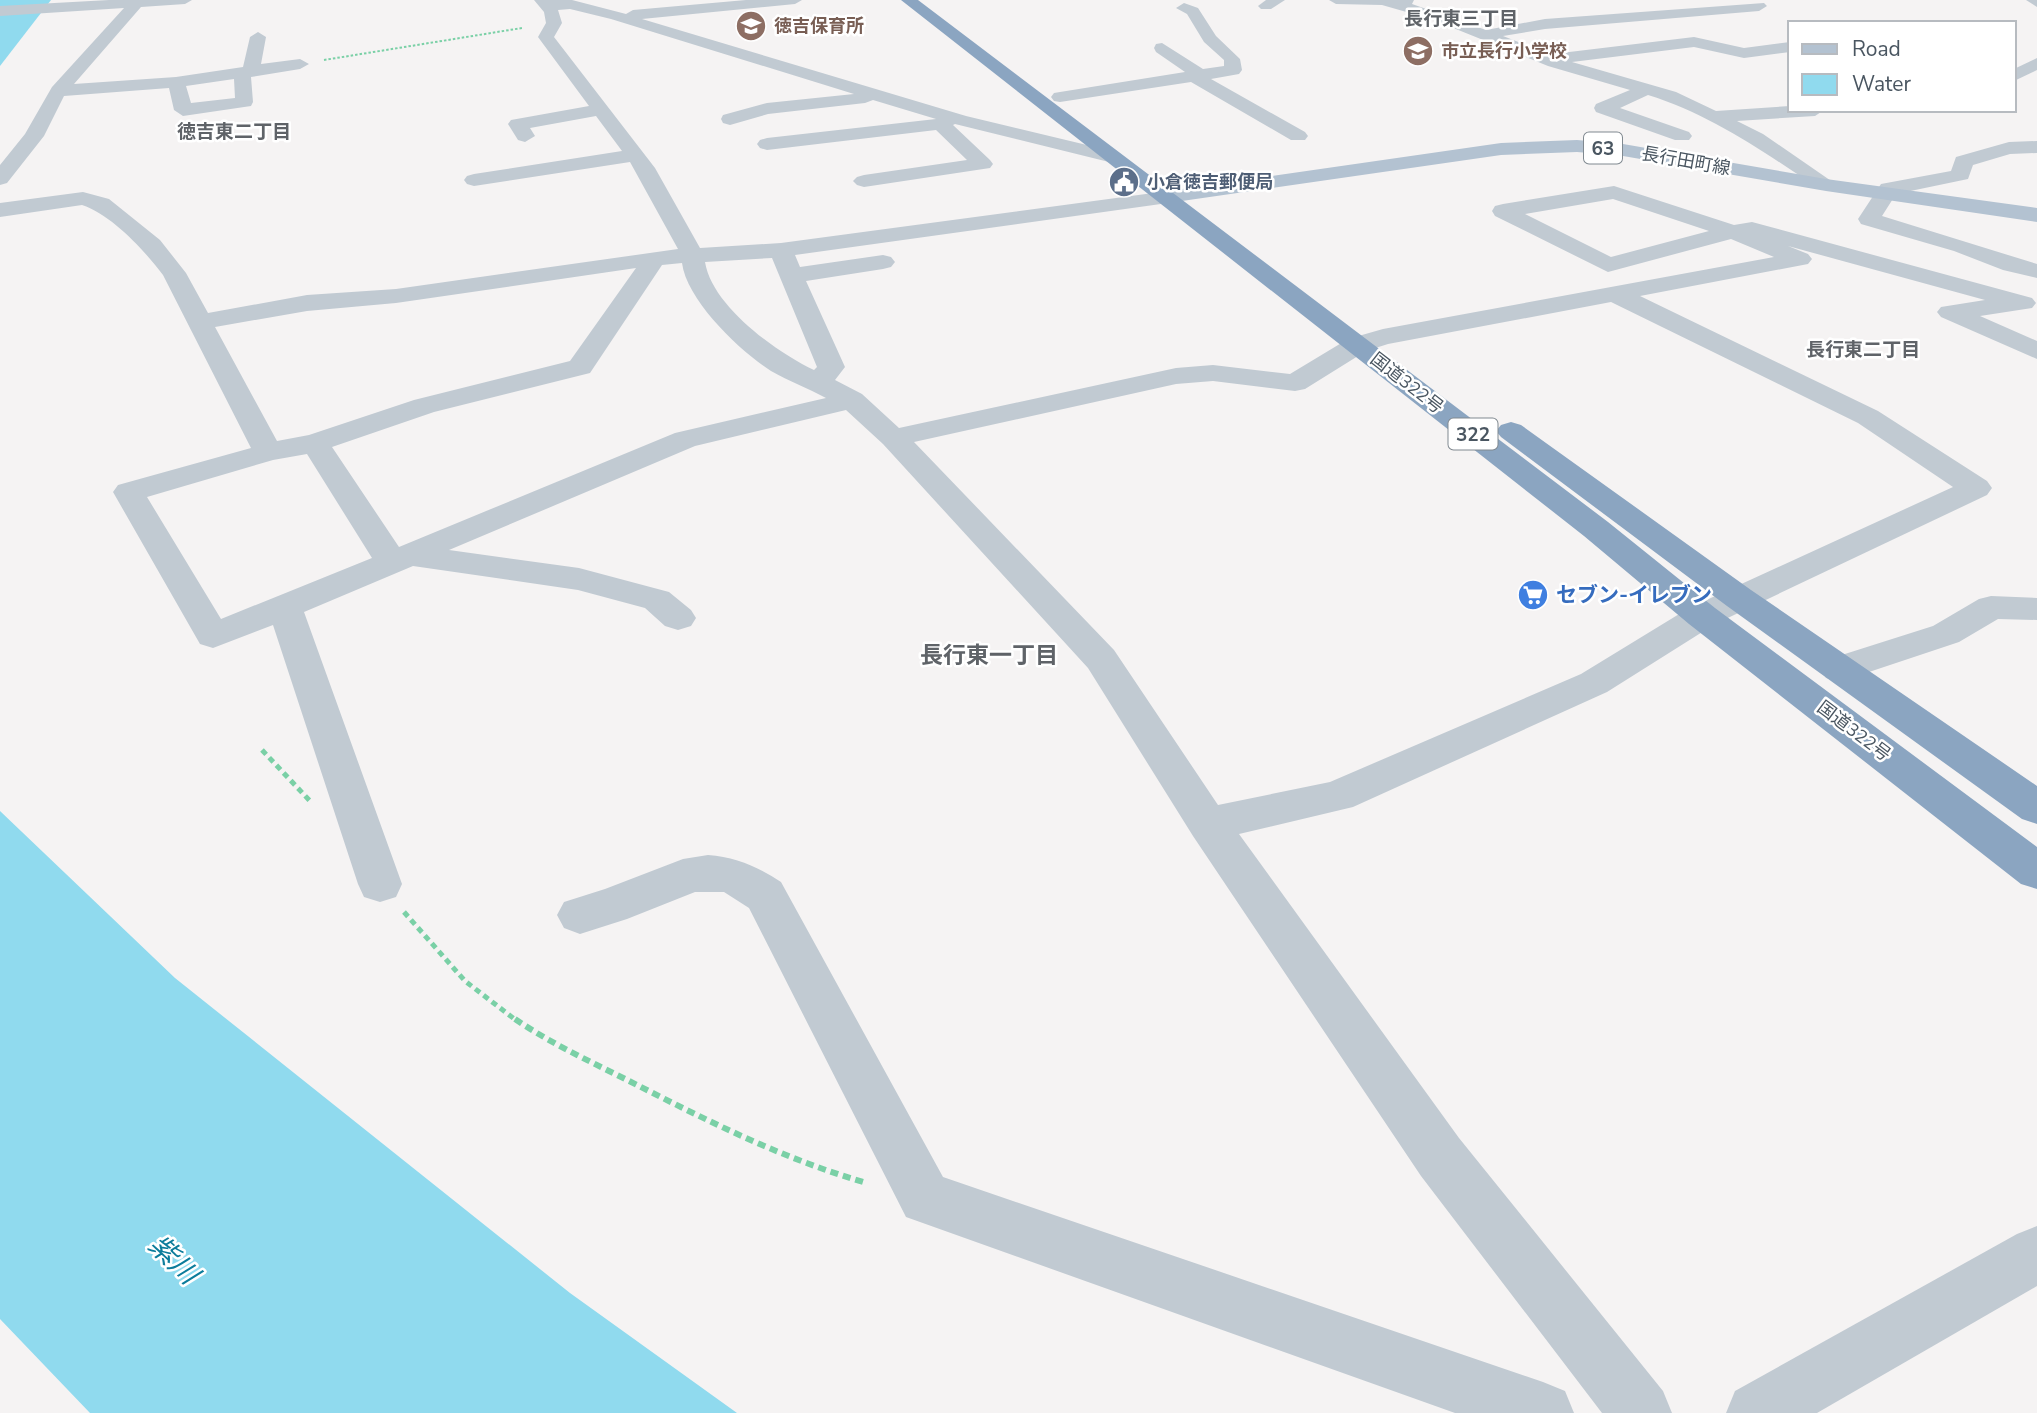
<svg xmlns="http://www.w3.org/2000/svg" width="2037" height="1413" viewBox="0 0 2037 1413" font-family="'Nunito Sans','Noto Sans JP',sans-serif">
<style>
.water{fill:#90daee}
.lines{fill:none;stroke-linecap:round;stroke-linejoin:round}
.path-far2{stroke:#7ad0a6;stroke-width:2;stroke-dasharray:2.5 2;stroke-linecap:butt}
.path-far1{stroke:#7ad0a6;stroke-width:5;stroke-dasharray:6 4.5;stroke-linecap:butt}
.path{stroke:#7ad0a6;stroke-width:6;stroke-dasharray:8 5;stroke-linecap:butt}
.street{fill:#c1cad2;fill-rule:evenodd}
.primary{fill:#b3c2d1;fill-rule:evenodd}
.highway{fill:#8ba5c1;fill-rule:evenodd}
.labels{text-anchor:middle;stroke-width:5;stroke-linejoin:round;paint-order:stroke}
.far-education-label{font-size:18px;font-weight:bold;fill:#785e54;stroke:#fff;text-anchor:start}
.far-street-label{font-size:18px;fill:#4a5661;stroke:#fff}
.far-service-label{font-size:18px;font-weight:bold;fill:#4e5e75;stroke:#fff;text-anchor:start}
.far-neighbourhood-label{font-size:19px;font-weight:bold;fill:#5f6368;stroke:#fff}
.shield{fill:#fff;stroke:#808990;stroke-width:2}
.shield-label{font-size:19px;font-weight:bold;fill:#4a5661}
.shop-label{font-size:21px;font-weight:bold;fill:#366cbe;stroke:#fff;text-anchor:start}
.neighbourhood-label{font-size:23px;font-weight:bold;fill:#5f6368;stroke:#fff}
.near-water-label{font-size:28px;font-style:italic;fill:#0c7c9b;stroke:#fff}
</style>
<rect width="100%" height="100%" fill="#f5f3f3"/>
<g class="water">
<path d="M 0,0 L 51,0 L 0,66 Z"/>
<path d="M 0,811 L 175,978 L 570,1293 L 737,1413 L 90,1413 L 0,1319 Z"/>
</g>
<g class="lines">
<path class="path-far2" d="M 324,60 L 522,28"/>
<g class="path-far1">
<path d="M 262,750 L 310,801"/>
<path d="M 404,912 L 465,981 L 517,1021"/>
</g>
<path class="path" d="M 515,1019 C 553,1045 596,1064 637,1085 C 712,1123 786,1160 867,1183"/>
<g class="street">
<path d="M 109,0 L 192,0 L 185,4 L 141,7 L 74,84 L 176,77 L 243,67 L 250,37 L 258,32 L 266,37 L 261,64 L 300,59 L 309,64 L 300,69 L 251,77 L 253,102 L 251,106 L 183,116 L 174,110 L 169,88 L 64,96 L 44,136 L 7,183 L 0,185 L 0,165 L 25,134 L 52,87 L 124,8 L 0,16 L 0,6 ZM 234,79 L 235,98 L 191,103 L 186,86 Z"/>
<path d="M 534,0 L 572,0 L 626,14 L 633,10 L 746,0 L 802,0 L 795,4 L 642,19 L 966,116 L 1116,152 L 1119,156 L 1116,160 L 1109,162 L 955,124 L 953,125 L 990,160 L 993,164 L 990,168 L 864,187 L 857,185 L 853,181 L 857,177 L 864,175 L 967,160 L 936,130 L 767,150 L 760,148 L 757,144 L 760,140 L 767,138 L 936,119 L 873,100 L 865,103 L 768,114 L 730,125 L 723,123 L 721,119 L 723,115 L 767,103 L 854,94 L 611,19 L 570,9 L 558,10 L 562,23 L 554,37 L 655,168 L 700,248 L 781,243 L 1168,191 L 1176,192 L 1179,197 L 1176,202 L 1168,203 L 795,255 L 800,267 L 883,255 L 891,257 L 895,262 L 891,267 L 883,269 L 806,281 L 845,367 L 835,380 L 862,394 L 899,428 L 1176,368 L 1213,365 L 1290,374 L 1348,339 L 1383,329 L 1774,257 L 1731,239 L 1608,272 L 1495,216 L 1492,211 L 1495,206 L 1503,204 L 1614,186 L 1734,225 L 1752,222 L 2032,298 L 2036,303 L 2032,308 L 1980,316 L 2037,341 L 2037,359 L 1941,317 L 1937,312 L 1941,307 L 1985,300 L 1788,246 L 1808,254 L 1812,259 L 1808,264 L 1640,296 L 1878,411 L 1987,481 L 1992,488 L 1987,495 L 1715,624 L 1607,692 L 1353,807 L 1239,834 L 1459,1138 L 1663,1391 L 1672,1413 L 1602,1413 L 1421,1176 L 1193,836 L 1088,668 L 883,444 L 846,410 L 695,446 L 449,550 L 579,568 L 669,592 L 691,610 L 696,618 L 691,626 L 678,630 L 665,626 L 645,608 L 578,590 L 413,566 L 304,612 L 402,884 L 396,897 L 380,902 L 364,897 L 358,884 L 273,625 L 213,648 L 200,644 L 113,492 L 118,485 L 251,448 L 163,275 C 144,250 112,215 82,205 L 0,217 L 0,203 L 83,192 L 109,199 L 160,240 L 186,273 L 208,313 L 307,295 L 396,289 L 678,249 L 630,162 L 474,186 L 467,184 L 464,180 L 467,176 L 474,174 L 622,151 L 596,116 L 530,128 L 535,136 L 525,142 L 518,140 L 508,124 L 511,120 L 589,106 L 538,37 L 546,23 L 544,12 ZM 1613,199 L 1709,231 L 1611,257 L 1525,214 ZM 772,258 L 817,367 L 814,370 C 776,352 712,306 705,262 ZM 682,263 C 687,301 740,351 771,371 C 788,381 808,388 826,398 L 675,433 L 399,547 L 332,447 L 434,412 L 590,373 L 662,265 ZM 636,268 L 570,361 L 414,400 L 309,435 L 277,441 L 215,327 L 307,311 L 396,303 ZM 1611,302 L 1858,423 L 1953,487 L 1689,608 L 1581,674 L 1330,782 L 1218,805 L 1114,650 L 914,442 L 1176,384 L 1213,381 L 1295,391 L 1305,389 L 1366,351 L 1388,344 ZM 307,454 L 372,558 L 221,619 L 147,497 L 273,460 Z"/>
<path d="M 1266,0 L 1285,0 L 1271,9 L 1261,9 L 1258,6 Z"/>
<path d="M 1329,0 L 1414,0 L 1412,4 L 1486,30 L 1545,19 L 1764,3 L 1767,6 L 1759,11 L 1545,29 L 1503,36 L 1554,56 L 1561,53 L 1694,37 L 1744,48 L 1790,42 L 1790,52 L 1744,58 L 1694,47 L 1572,62 L 1676,92 L 1716,111 L 1790,106 L 1790,110 L 1824,110 L 1815,116 L 1737,121 L 1763,134 L 1837,185 L 1833,189 L 1819,189 C 1766,153 1710,114 1648,95 L 1620,108 L 1689,132 L 1692,136 L 1689,140 L 1675,140 L 1596,112 L 1594,108 L 1596,104 L 1630,90 L 1548,66 L 1431,19 L 1382,5 L 1336,4 Z"/>
<path d="M 2026,0 L 2037,0 L 2037,7 Z"/>
<path d="M 1184,3 L 1198,8 L 1216,36 L 1240,59 L 1242,70 L 1239,74 L 1211,79 L 1305,132 L 1308,136 L 1305,140 L 1291,140 L 1191,82 L 1060,102 L 1054,101 L 1051,97 L 1054,93 L 1060,92 L 1185,72 L 1156,52 L 1154,48 L 1156,44 L 1162,43 L 1203,69 L 1224,66 L 1224,60 L 1204,42 L 1187,14 L 1176,8 Z"/>
<path d="M 2037,58 L 2037,70 L 2014,81 L 2014,69 Z"/>
<path d="M 2037,141 L 2037,153 L 2010,154 L 1973,165 L 1968,179 L 1896,194 L 1882,216 L 2037,264 L 2037,278 L 2003,270 L 1954,251 L 1861,224 L 1858,219 L 1881,184 L 1951,171 L 1956,157 L 2009,142 Z"/>
<path d="M 1991,596 L 2037,598 L 2037,620 L 1998,619 L 1959,642 L 1839,682 L 1826,678 L 1820,669 L 1826,660 L 1933,626 L 1979,599 Z"/>
<path d="M 708,855 C 736,857 758,867 781,882 L 943,1177 L 1543,1382 L 1565,1391 L 1574,1413 L 1455,1413 L 906,1217 L 749,908 L 724,892 L 695,892 L 627,919 L 580,934 L 564,928 L 557,915 L 564,902 L 605,889 L 683,859 Z"/>
<path d="M 2037,1226 L 2037,1286 L 1817,1413 L 1726,1413 L 1735,1391 L 2017,1234 Z"/>
</g>
<path class="primary" d="M 1577,140 L 1623,144 L 1826,179 L 2037,208 L 2037,222 L 1826,191 L 1623,156 L 1577,152 L 1501,155 L 1168,203 L 1160,202 L 1157,197 L 1160,192 L 1168,191 L 1501,143 Z"/>
<g class="highway">
<path d="M 901,0 L 918,0 L 1608,522 L 1715,608 L 2037,847 L 2037,889 L 2021,884 L 1689,624 L 1584,536 Z"/>
<path d="M 1511,422 L 1521,425 L 1751,590 L 2037,786 L 2037,824 L 2022,819 L 1727,606 L 1501,437 L 1496,431 L 1501,425 Z"/>
</g>
</g>
<defs>
<g id="school-disc" transform="scale(1.575)"><circle r="9.5" fill="#8d6e63" stroke="#fff"/><path d="M0-5L7-2L0 1L-7-2ZM-4 1L0 2.5L4 1V4Q0 6-4 4Z" fill="#fff"/></g>
<g id="civic-disc" transform="scale(1.575)"><circle r="9.5" fill="#5c6f8a" stroke="#fff"/><path d="M-.6-6.5H3V-4.5H.6V-3L4-1V1h2V6H-6V1h2V-1L-.6-3ZM-1.2 2.5V6h2.4V2.5Z" fill="#fff"/></g>
<g id="supermarket-disc" transform="scale(1.575)"><circle r="9.5" fill="#3f7fe0" stroke="#fff"/><path d="M-6-5.5h2.5l.6 2H6L4.5 2H-2.5L-4.4-4H-6ZM-1.5 3.2a1.3 1.3 0 1 0 .1 0ZM3 3.2a1.3 1.3 0 1 0 .1 0Z" fill="#fff"/></g>
</defs>
<g fill-rule="evenodd">
<use href="#school-disc" x="751" y="26"/>
<use href="#school-disc" x="1418" y="51"/>
<use href="#civic-disc" x="1124" y="182"/>
<use href="#supermarket-disc" x="1533" y="595"/>
</g>
<g class="labels">
<g class="far-education-label">
<text x="774" y="32">徳吉保育所</text>
<text x="1441" y="57">市立長行小学校</text>
</g>
<g class="far-street-label">
<text transform="translate(1686 161) rotate(10)" y="6">長行田町線</text>
<text transform="translate(1407 383) rotate(38)" y="6">国道322号</text>
<text transform="translate(1854 731) rotate(37)" y="6">国道322号</text>
</g>
<g class="far-service-label">
<text x="1147" y="188">小倉徳吉郵便局</text>
</g>
<g class="far-neighbourhood-label">
<text x="1461" y="25">長行東三丁目</text>
<text x="234" y="138">徳吉東二丁目</text>
<text x="1863" y="356">長行東二丁目</text>
</g>
<g class="shield">
<rect x="1584" y="132.5" width="38" height="31" rx="5"/>
<rect x="1448.5" y="418.5" width="49" height="31" rx="5"/>
</g>
<g class="shield-label">
<text x="1603" y="155">63</text>
<text x="1473" y="441">322</text>
</g>
<g class="shop-label">
<text x="1556" y="602">セブン-イレブン</text>
</g>
<g class="neighbourhood-label">
<text x="989" y="663">長行東一丁目</text>
</g>
<g class="near-water-label">
<text transform="translate(174 1259) rotate(44)" y="10">紫川</text>
</g>
</g>
<rect x="1788" y="21" width="228" height="91" fill="#ffffff" stroke="#b7bbc0" stroke-width="2"/>
<rect x="1802" y="44" width="35" height="10" fill="#b3c2d1" stroke="#b7bbc0" stroke-width="2"/>
<text x="1852" y="56" font-size="21" fill="#4a5661">Road</text>
<rect x="1802" y="74" width="35" height="21" fill="#90daee" stroke="#b7bbc0" stroke-width="2"/>
<text x="1852" y="91" font-size="21" fill="#4a5661">Water</text>
</svg>
